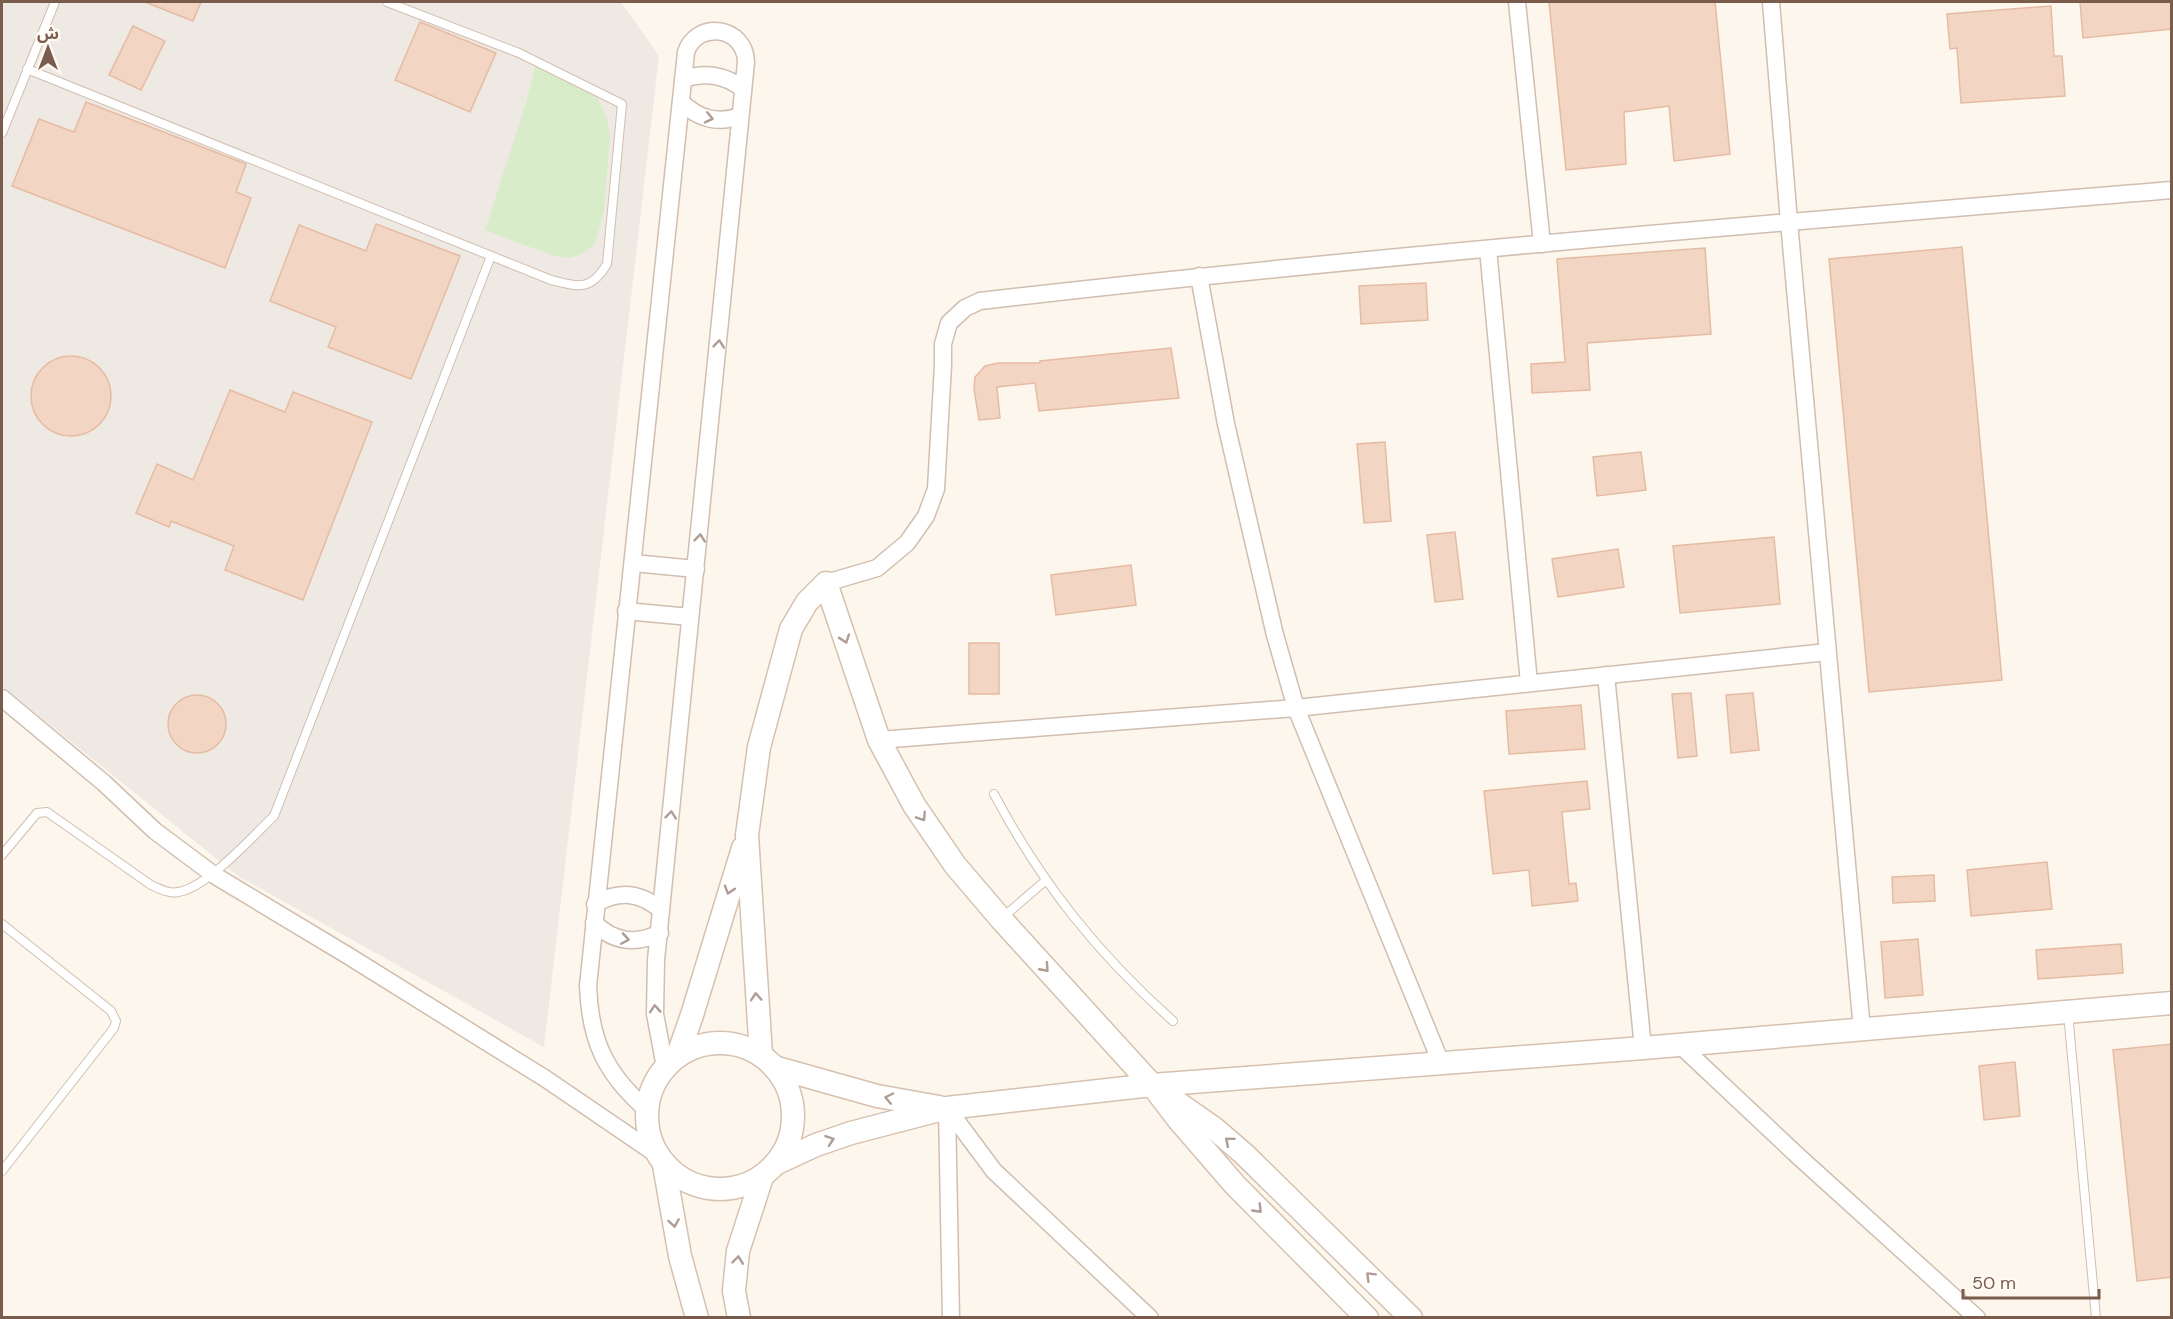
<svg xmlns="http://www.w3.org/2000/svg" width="2173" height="1319" viewBox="0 0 2173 1319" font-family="'DM Sans','Noto Sans Arabic',sans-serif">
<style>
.industrial{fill:#efe9e4}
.green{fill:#d8ecc9}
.building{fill:#f3d5c3;stroke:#e6bba3;stroke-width:1.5}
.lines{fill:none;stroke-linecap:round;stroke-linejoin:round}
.lane-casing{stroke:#d1beb0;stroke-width:10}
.street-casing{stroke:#d1beb0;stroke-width:19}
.secondary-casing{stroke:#d6c0b0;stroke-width:25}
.lane{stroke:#fff;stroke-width:8}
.street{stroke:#fff;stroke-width:16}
.secondary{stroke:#fff;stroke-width:22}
.oneway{stroke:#af9d94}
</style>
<rect width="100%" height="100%" fill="#fdf6ec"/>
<path class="industrial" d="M 2,2 L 621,2 L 659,56 L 544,1047 L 238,876 L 2,686 Z"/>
<path class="green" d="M 536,63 L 594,91 L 607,118 L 610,137 L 604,211 L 595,244 L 583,253 L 570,258 L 554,256 L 485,230 L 526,103 Z"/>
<g class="building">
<path d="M 145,2 L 201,2 L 193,21 Z"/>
<path d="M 1549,2 L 1715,2 L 1730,154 L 1674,161 L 1669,106 L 1624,112 L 1626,164 L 1566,170 Z"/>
<path d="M 2080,2 L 2172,2 L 2172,29 L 2083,38 Z"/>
<path d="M 2051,6 L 2054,56 L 2062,56 L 2065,96 L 1961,103 L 1957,48 L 1950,49 L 1947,14 Z"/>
<path d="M 420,22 L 496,53 L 470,112 L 395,80 Z"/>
<path d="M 133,26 L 165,41 L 141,90 L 109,75 Z"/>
<path d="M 86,102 L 246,164 L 236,192 L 251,198 L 225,268 L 12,186 L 39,119 L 74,132 Z"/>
<path d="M 376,224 L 460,256 L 411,379 L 328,347 L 336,327 L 270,301 L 299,225 L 366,251 Z"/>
<path d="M 1962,247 L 2002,680 L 1869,692 L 1829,259 Z"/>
<path d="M 1705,248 L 1711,334 L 1587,343 L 1590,390 L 1532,393 L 1531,364 L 1565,362 L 1557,259 Z"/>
<path d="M 1426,283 L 1428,320 L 1361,324 L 1359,286 Z"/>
<path d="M 1171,348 L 1179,398 L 1039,411 L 1035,383 L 997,387 L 1000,418 L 979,420 L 974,389 L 975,377 L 985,366 L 998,363 L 1040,363 L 1040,361 Z"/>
<circle cx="71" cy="396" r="40"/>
<path d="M 230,390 L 285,412 L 293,392 L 372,422 L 303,600 L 225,570 L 234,546 L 171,521 L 169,527 L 136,513 L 157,464 L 193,480 Z"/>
<path d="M 1385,442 L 1391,521 L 1364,523 L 1357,444 Z"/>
<path d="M 1641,452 L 1646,490 L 1597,496 L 1593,457 Z"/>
<path d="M 1455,532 L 1463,599 L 1435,602 L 1427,535 Z"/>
<path d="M 1774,537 L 1780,604 L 1680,613 L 1673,546 Z"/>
<path d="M 1618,549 L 1624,587 L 1558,597 L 1552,559 Z"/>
<path d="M 1131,565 L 1136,605 L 1056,615 L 1051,575 Z"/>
<rect x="969" y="643" width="30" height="51"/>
<path d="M 1691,693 L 1697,756 L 1678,758 L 1672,694 Z"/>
<path d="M 1753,693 L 1759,750 L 1731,753 L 1726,695 Z"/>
<circle cx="197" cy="724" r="29"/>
<path d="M 1581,705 L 1585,749 L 1509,754 L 1506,711 Z"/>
<path d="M 1587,781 L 1590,809 L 1562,812 L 1569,884 L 1576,883 L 1578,901 L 1532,906 L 1529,870 L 1493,874 L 1484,791 Z"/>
<path d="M 2047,862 L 2052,909 L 1971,916 L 1967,870 Z"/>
<path d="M 1934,875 L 1935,901 L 1893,903 L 1892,877 Z"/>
<path d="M 1918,939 L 1923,995 L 1885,998 L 1881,942 Z"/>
<path d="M 2121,944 L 2123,973 L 2038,979 L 2036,950 Z"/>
<path d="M 2172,1044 L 2172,1277 L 2137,1281 L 2113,1050 Z"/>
<path d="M 2015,1062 L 2020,1116 L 1984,1120 L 1979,1066 Z"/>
</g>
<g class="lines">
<g class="lane-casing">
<g id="lane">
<path d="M 27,69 L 551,280 C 579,287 591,291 607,264 L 622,104 L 519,53 L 387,2"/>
<path d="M 2,133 L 55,2"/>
<path d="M 994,794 C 1041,883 1098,954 1173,1021"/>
<path d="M 2,855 L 37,813 L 47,812 L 151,885 C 160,889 169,894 178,892 C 207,888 253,836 274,816 L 491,256"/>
<path d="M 1002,918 L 1045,881"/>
<path d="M 2,924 L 111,1011 L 116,1021 L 114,1028 L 2,1171"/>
<path d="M 2068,1013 L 2096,1318"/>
</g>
</g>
<g class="street-casing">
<g id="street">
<path d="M 1517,2 L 1542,244"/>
<path d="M 1771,2 L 1789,222 L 1862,1030"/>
<path d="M 683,79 C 705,72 724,74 743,89"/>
<path d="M 681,102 C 699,119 717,124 740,116"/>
<path d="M 1488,249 L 1529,683"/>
<path d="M 1199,276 L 1226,424 L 1275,635 L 1296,708 L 1441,1063"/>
<path d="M 633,563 L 696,569"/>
<path d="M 826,583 L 877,568 L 907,543 L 926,516 L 936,489 L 943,365 L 943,344 L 949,323 L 965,308 L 980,301 C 1376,255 1774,223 2172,190"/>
<path d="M 626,611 L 690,617"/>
<path d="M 1606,675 L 1643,1048"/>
<path d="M 2,698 L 104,783 L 155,831 L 214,875 L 347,955 L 546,1079 L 656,1154"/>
<path d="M 879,740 L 1296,708 L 1827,652"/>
<path d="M 595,904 C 619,890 640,892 661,910"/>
<path d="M 594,923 C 614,942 635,945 660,933"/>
<path d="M 1680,1045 L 1798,1156 L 1977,1318"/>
<path d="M 947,1108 L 994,1171 L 1150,1318"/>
<path d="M 947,1108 L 951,1318"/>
<path d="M 646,1109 C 605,1073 590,1040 588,986 L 686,52 C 697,20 745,26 746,62 L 656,960 L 655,1014 L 665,1067"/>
</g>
</g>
<g class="secondary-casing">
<g id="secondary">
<circle cx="720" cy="1116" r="73"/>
<path d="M 678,1055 L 692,1015 L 743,848"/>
<path d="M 761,1055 L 747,835 L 759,747 L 791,629 L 807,602 L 826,583 L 879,740 L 914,805 L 955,865 L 1001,919 L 1152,1085 L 1178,1119 L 1235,1185 L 1367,1318"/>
<path d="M 774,1067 L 877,1096 L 939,1107"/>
<path d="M 1168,1096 L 1215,1129 L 1244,1154 L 1411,1318"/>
<path d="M 777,1163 L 816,1145 L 851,1133 L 947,1108 L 1152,1085 L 1643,1048 L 2172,1003"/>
<path d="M 664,1165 L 680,1256 L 697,1318"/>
<path d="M 739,1318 L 734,1291 L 738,1251 L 762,1177"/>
</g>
</g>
<use href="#lane" class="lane"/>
<use href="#street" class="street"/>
<use href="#secondary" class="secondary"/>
</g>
<defs><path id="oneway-chevron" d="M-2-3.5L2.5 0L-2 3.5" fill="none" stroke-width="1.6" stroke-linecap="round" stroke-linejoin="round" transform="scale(1.5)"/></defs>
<g class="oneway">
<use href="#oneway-chevron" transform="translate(709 118) rotate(13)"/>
<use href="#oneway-chevron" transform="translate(719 344) rotate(-84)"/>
<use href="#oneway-chevron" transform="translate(700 538) rotate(-84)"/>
<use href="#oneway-chevron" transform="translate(845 639) rotate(71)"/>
<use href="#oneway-chevron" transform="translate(671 815) rotate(-84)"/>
<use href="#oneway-chevron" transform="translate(922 817) rotate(57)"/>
<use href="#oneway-chevron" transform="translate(729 890) rotate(107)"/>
<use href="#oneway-chevron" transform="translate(625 939) rotate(9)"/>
<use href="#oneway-chevron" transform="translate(1045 968) rotate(48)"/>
<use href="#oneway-chevron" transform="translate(756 997) rotate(-94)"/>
<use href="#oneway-chevron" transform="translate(655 1009) rotate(-94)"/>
<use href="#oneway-chevron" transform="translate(889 1098) rotate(-168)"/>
<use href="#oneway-chevron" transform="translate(830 1140) rotate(-19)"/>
<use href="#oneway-chevron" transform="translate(1229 1141) rotate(-140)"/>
<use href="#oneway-chevron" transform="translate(1258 1209) rotate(46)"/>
<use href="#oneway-chevron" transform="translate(674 1223) rotate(81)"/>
<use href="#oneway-chevron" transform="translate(738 1260) rotate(-83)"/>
<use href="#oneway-chevron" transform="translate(1370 1276) rotate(-135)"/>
</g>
<rect width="2173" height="1319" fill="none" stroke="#7a5c4d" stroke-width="6"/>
<g transform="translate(48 48)" stroke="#fffaf3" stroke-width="4.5" paint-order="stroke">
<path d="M0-4.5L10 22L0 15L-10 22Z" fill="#7a5c4d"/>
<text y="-9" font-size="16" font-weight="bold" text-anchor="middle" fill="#7a5c4d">ش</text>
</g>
<path d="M1963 1289v9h136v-9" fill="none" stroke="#7a5c4d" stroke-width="3"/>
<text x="1972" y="1289" font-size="18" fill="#7a5c4d" stroke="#fffaf3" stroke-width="4.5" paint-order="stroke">50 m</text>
</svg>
